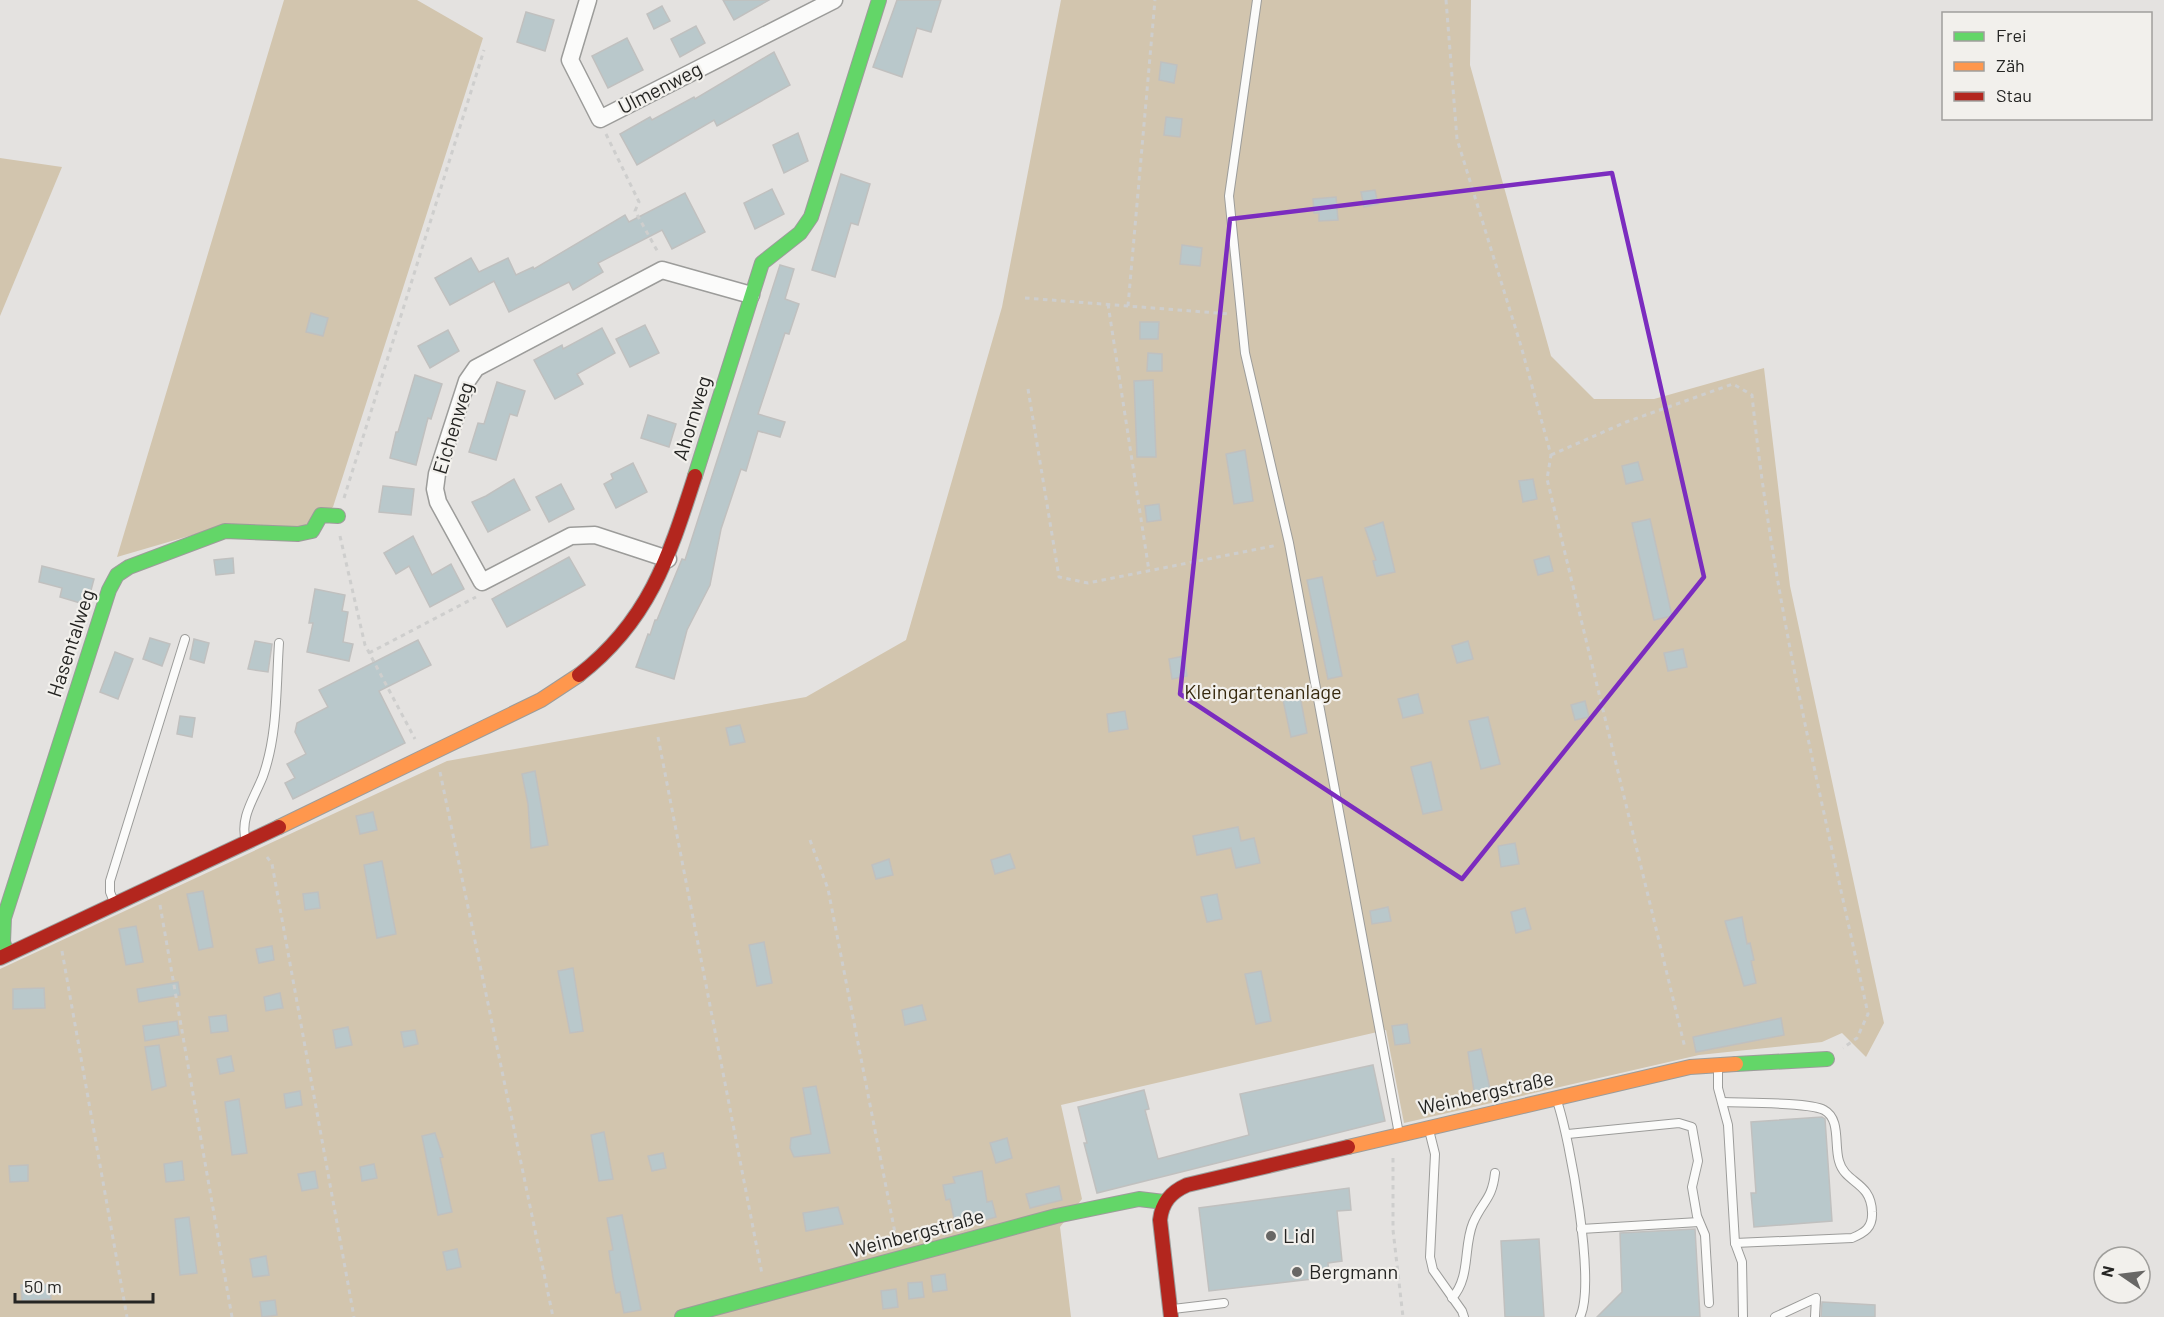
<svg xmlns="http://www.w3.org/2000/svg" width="2164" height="1317" viewBox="0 0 2164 1317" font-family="Barlow,sans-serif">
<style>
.green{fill:#d2c5ae}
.building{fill:#b9c8cb;stroke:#c0c0bf;stroke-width:1.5}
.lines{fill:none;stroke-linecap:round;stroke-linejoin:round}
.lane-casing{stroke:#9c9c9a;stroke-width:10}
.street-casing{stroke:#9c9c9a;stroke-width:19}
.fast-casing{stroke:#9c9c9a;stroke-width:16}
.slow-casing{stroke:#9c9c9a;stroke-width:16}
.jam-casing{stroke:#9c9c9a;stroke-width:16}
.path{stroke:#cececd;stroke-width:3;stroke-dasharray:4.5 4.5;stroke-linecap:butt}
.lane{stroke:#fbfbfa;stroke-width:8}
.street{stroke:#fbfbfa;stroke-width:16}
.fast{stroke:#63d668;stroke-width:14}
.slow{stroke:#ff974d;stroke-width:14}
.jam{stroke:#b3261e;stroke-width:14}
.marked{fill:none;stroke:#7b2cbf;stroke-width:4.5;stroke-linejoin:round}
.poi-dot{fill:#686765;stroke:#f2f0ec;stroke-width:2}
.labels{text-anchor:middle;stroke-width:4.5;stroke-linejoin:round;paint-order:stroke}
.street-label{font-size:20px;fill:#252523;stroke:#f2f0ec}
.park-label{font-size:20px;fill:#37290e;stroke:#f2f0ec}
.poi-label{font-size:20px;fill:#252523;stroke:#f2f0ec;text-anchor:start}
</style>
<rect width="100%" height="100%" fill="#e4e2e0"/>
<g class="green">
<path d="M 284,0 L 417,0 L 483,38 L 333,507 L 305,527 L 230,524 L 117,557 Z"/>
<path d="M 1061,0 L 1471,0 L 1470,65 L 1551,356 L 1594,399 L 1654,399 L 1764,368 L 1790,586 L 1884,1023 L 1866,1057 L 1842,1033 L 1822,1042 L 1699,1055 L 1404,1123 L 1386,1030 L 1061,1105 L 1082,1199 L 1060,1227 L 1071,1317 L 0,1317 L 0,969 L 447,761 L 806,697 L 906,640 L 1002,307 Z"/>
<path d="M 0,158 L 62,167 L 0,316 Z"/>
</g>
<g class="building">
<path d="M 723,0 L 769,0 L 734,20 Z"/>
<path d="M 897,0 L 941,0 L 931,32 L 917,28 L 902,77 L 873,67 Z"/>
<path d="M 662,6 L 670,21 L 654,29 L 647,14 Z"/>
<path d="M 526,12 L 554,20 L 545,51 L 517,42 Z"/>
<path d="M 696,26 L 705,43 L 680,57 L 671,39 Z"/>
<path d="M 627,38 L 643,70 L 608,88 L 592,56 Z"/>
<path d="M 774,52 L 790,85 L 717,126 L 714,120 L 637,165 L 620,134 L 650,117 L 652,120 L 694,97 L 695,99 Z"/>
<path d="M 1161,62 L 1177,65 L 1174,83 L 1159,80 Z"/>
<path d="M 1166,117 L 1182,119 L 1180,137 L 1164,135 Z"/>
<path d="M 798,133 L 808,161 L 784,173 L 773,145 Z"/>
<path d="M 841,174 L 870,184 L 858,225 L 851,223 L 835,277 L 812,270 Z"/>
<path d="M 772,189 L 784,214 L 755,229 L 744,203 Z"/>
<path d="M 1375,190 L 1378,204 L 1364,207 L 1361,192 Z"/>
<path d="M 685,193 L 705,232 L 672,249 L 662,230 L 598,263 L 603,272 L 573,290 L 569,282 L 509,312 L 494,281 L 450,305 L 435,278 L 471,258 L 479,272 L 508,258 L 516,275 L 533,267 L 534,269 L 625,215 L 629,222 Z"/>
<path d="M 1336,197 L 1338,220 L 1319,221 L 1319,213 L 1314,213 L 1313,199 Z"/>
<path d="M 1182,245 L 1202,248 L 1200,266 L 1180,264 Z"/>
<path d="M 780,265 L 794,269 L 785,299 L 799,304 L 789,334 L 785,333 L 758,414 L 785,422 L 780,437 L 758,431 L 746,471 L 741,469 L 721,529 L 710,585 L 687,630 L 674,679 L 636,667 L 648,634 L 650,635 L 655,620 L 657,620 L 682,559 L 685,560 Z"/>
<path d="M 311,313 L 328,318 L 323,336 L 306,332 Z"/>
<path d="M 1140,322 L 1159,322 L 1158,339 L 1140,339 Z"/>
<path d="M 645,325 L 659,353 L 630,367 L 616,339 Z"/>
<path d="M 602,328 L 615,353 L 577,374 L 583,384 L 555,399 L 534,360 L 562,345 L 563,349 Z"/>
<path d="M 448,330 L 459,351 L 430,368 L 418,346 Z"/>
<path d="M 1148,353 L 1162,354 L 1162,371 L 1147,371 Z"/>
<path d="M 415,375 L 442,384 L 431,419 L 428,418 L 416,465 L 390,458 L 396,432 L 398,432 Z"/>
<path d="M 1153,380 L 1156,457 L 1137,457 L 1134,381 Z"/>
<path d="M 497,382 L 525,391 L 517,416 L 510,414 L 496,460 L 469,452 L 478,423 L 484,424 Z"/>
<path d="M 648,415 L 676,424 L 669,447 L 641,438 Z"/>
<path d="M 1245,450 L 1253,501 L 1234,504 L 1226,454 Z"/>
<path d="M 1638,462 L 1643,480 L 1626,484 L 1622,466 Z"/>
<path d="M 633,463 L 647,492 L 616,508 L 604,484 L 613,479 L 611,474 Z"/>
<path d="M 514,479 L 530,510 L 488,532 L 472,502 L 486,496 Z"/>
<path d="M 1533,479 L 1537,499 L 1523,502 L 1519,481 Z"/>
<path d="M 561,484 L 574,509 L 549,522 L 536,497 Z"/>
<path d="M 383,486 L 414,489 L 411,515 L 379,512 Z"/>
<path d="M 1159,504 L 1161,520 L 1147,522 L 1145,506 Z"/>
<path d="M 1650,519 L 1672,616 L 1654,620 L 1632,523 Z"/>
<path d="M 1383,522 L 1395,572 L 1377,576 L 1373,561 L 1376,560 L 1365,528 Z"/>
<path d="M 413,536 L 432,575 L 451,564 L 464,589 L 430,607 L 409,566 L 396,574 L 384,553 Z"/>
<path d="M 1549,556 L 1553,571 L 1538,575 L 1534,560 Z"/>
<path d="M 569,557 L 585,585 L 507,627 L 492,599 Z"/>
<path d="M 233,558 L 234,573 L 216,575 L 214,560 Z"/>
<path d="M 42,566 L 94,579 L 87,605 L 60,597 L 62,588 L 39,582 Z"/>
<path d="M 1322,577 L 1342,676 L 1328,679 L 1307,580 Z"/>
<path d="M 315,589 L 345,595 L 342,611 L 348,612 L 343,642 L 353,644 L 349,661 L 307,652 L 313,623 L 309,623 Z"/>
<path d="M 150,638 L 170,644 L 162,666 L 143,659 Z"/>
<path d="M 194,639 L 209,643 L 204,663 L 190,659 Z"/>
<path d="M 418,640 L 431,665 L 379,691 L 405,743 L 293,799 L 285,783 L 295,778 L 287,764 L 306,754 L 295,732 L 297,723 L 328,707 L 319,690 Z"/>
<path d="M 255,641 L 272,644 L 268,672 L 248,669 Z"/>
<path d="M 1468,641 L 1473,659 L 1457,663 L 1452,646 Z"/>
<path d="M 1683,649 L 1687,667 L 1668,671 L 1664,653 Z"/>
<path d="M 115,652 L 133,659 L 118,699 L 100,692 Z"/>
<path d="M 1184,656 L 1187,676 L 1172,679 L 1169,659 Z"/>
<path d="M 1418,694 L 1423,713 L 1403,718 L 1398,699 Z"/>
<path d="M 1300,696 L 1307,733 L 1291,737 L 1283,700 Z"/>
<path d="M 1585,701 L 1589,717 L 1575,720 L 1571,705 Z"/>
<path d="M 1125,711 L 1128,729 L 1109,732 L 1107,714 Z"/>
<path d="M 180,716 L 195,718 L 192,737 L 177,734 Z"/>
<path d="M 1488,717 L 1500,764 L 1481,769 L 1469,721 Z"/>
<path d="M 740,725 L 745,742 L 730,745 L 726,728 Z"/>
<path d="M 1431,762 L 1442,810 L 1423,814 L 1411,767 Z"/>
<path d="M 535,771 L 548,845 L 531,848 L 528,804 L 522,774 Z"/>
<path d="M 373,812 L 377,830 L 360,834 L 356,816 Z"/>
<path d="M 1238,827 L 1241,841 L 1254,838 L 1260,863 L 1236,868 L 1231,848 L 1197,855 L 1193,836 Z"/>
<path d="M 1515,843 L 1519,864 L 1501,867 L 1498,846 Z"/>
<path d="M 1010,854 L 1015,868 L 995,874 L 991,860 Z"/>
<path d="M 889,859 L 893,875 L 876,879 L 872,865 Z"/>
<path d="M 382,861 L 396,934 L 377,938 L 364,865 Z"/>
<path d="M 203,891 L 213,947 L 199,950 L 187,894 Z"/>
<path d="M 318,892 L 320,908 L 305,910 L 303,894 Z"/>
<path d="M 1217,894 L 1222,919 L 1207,922 L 1201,897 Z"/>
<path d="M 1388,907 L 1391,921 L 1372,924 L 1370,911 Z"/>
<path d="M 1525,908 L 1531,929 L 1516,933 L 1511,912 Z"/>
<path d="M 1742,917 L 1747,944 L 1750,943 L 1754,960 L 1751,961 L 1756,983 L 1744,986 L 1725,921 Z"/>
<path d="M 136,926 L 143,962 L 126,965 L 119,929 Z"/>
<path d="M 764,942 L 772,983 L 757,986 L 749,945 Z"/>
<path d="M 272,946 L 274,960 L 259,963 L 256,949 Z"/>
<path d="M 573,968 L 583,1031 L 570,1033 L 558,971 Z"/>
<path d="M 1261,971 L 1271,1021 L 1256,1024 L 1245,974 Z"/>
<path d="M 178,982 L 180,995 L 139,1002 L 137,989 Z"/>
<path d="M 44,988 L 45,1008 L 13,1009 L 13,989 Z"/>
<path d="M 280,993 L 283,1008 L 266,1011 L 264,997 Z"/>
<path d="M 922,1005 L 926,1020 L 905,1025 L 902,1010 Z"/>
<path d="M 226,1015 L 228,1031 L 211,1033 L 209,1017 Z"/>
<path d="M 1781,1018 L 1784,1035 L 1696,1052 L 1693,1037 Z"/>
<path d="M 177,1021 L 179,1035 L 145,1041 L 143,1026 Z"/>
<path d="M 1407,1024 L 1410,1043 L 1395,1045 L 1392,1026 Z"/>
<path d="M 348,1027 L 352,1045 L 336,1048 L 333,1030 Z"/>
<path d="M 415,1030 L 418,1044 L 404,1047 L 401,1032 Z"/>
<path d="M 159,1045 L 166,1086 L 152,1090 L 145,1047 Z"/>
<path d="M 1481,1049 L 1491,1093 L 1475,1097 L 1468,1052 Z"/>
<path d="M 231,1056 L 234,1071 L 220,1074 L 217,1059 Z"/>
<path d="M 1373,1065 L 1385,1121 L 1097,1193 L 1084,1143 L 1087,1143 L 1078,1107 L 1144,1090 L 1149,1109 L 1145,1110 L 1158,1159 L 1249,1135 L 1240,1094 Z"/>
<path d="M 816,1086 L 830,1153 L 794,1157 L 790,1148 L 791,1138 L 811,1134 L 803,1088 Z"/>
<path d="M 300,1091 L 302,1105 L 286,1108 L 284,1094 Z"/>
<path d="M 239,1099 L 247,1153 L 232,1155 L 225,1102 Z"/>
<path d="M 1822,1117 L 1825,1119 L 1832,1221 L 1754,1227 L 1751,1193 L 1756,1193 L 1751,1122 Z"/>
<path d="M 604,1132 L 613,1179 L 599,1181 L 591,1135 Z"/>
<path d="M 435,1133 L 443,1157 L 440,1158 L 452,1212 L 438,1215 L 422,1136 Z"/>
<path d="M 1007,1138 L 1012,1158 L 996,1163 L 990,1143 Z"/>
<path d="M 663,1153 L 666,1168 L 652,1171 L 648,1156 Z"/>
<path d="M 182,1161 L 184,1180 L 166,1182 L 164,1164 Z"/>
<path d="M 374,1164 L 377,1178 L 362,1181 L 360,1167 Z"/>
<path d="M 28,1165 L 28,1181 L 10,1182 L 9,1166 Z"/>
<path d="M 315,1171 L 318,1188 L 302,1191 L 298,1174 Z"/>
<path d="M 982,1171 L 987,1202 L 992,1201 L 996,1217 L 956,1228 L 950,1199 L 946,1200 L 943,1185 L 955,1183 L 953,1177 Z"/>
<path d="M 1059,1186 L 1062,1200 L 1030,1208 L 1026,1194 Z"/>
<path d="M 1349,1188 L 1351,1210 L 1337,1211 L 1342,1261 L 1328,1263 L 1329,1277 L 1209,1291 L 1199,1208 Z"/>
<path d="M 838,1207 L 843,1224 L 806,1231 L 803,1213 Z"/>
<path d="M 622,1215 L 641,1310 L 624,1313 L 620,1292 L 616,1293 L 613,1278 L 609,1251 L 613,1250 L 607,1218 Z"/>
<path d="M 189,1217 L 197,1273 L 180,1275 L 175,1219 Z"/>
<path d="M 1695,1229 L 1700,1317 L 1597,1317 L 1622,1292 L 1620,1233 Z"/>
<path d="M 1539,1239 L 1544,1317 L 1505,1317 L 1501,1241 Z"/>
<path d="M 457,1249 L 461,1267 L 447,1270 L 443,1252 Z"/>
<path d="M 266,1256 L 269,1275 L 253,1277 L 250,1259 Z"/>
<path d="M 945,1274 L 947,1290 L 933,1292 L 931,1276 Z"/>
<path d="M 922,1282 L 924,1297 L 909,1299 L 908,1283 Z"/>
<path d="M 50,1284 L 51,1299 L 22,1301 L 21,1285 Z"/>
<path d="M 896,1289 L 898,1307 L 883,1309 L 881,1291 Z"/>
<path d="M 275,1300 L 277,1315 L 262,1317 L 260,1302 Z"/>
<path d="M 1822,1302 L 1875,1305 L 1875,1317 L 1821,1317 Z"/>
</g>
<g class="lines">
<g class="lane-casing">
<g id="lane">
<path d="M 1257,0 L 1229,196 L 1245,353 L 1289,543 L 1399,1134"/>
<path d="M 246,841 C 239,818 255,797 263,776 C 278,734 276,687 279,643"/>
<path d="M 114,902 L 110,892 L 110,881 L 185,639"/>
<path d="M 1718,1069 L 1718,1088 L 1728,1125 L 1735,1243 L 1742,1262 L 1743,1317"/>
<path d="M 1557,1101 C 1570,1139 1596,1283 1580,1317"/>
<path d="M 1723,1102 C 1742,1103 1809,1102 1824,1110 C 1841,1119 1834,1145 1839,1161 C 1845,1184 1871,1181 1872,1212 C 1873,1228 1864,1233 1852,1238 L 1735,1243"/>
<path d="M 1429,1130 L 1435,1154 L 1430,1257 L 1433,1270 L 1462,1311 L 1464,1317"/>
<path d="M 1568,1134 L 1679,1123 L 1692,1127 L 1698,1161 L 1692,1187 L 1697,1216 L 1705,1235 L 1709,1303"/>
<path d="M 1581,1229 L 1699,1222"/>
<path d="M 1452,1298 C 1471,1277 1463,1247 1473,1223 C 1483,1200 1492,1200 1495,1173"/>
<path d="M 1173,1309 L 1224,1303"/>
<path d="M 1775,1317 L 1816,1298 L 1815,1317"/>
</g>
</g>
<g class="street-casing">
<g id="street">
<path d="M 588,0 L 570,60 L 600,119 L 834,0"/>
<path d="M 668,559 L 595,535 L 571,536 L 482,582 L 438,502 L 435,489 L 437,474 L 467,381 L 476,368 L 662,270 L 751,295"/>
</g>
</g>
<g class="fast-casing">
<g id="fast">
<path d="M 695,476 L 762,263 L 800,233 L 811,217 L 879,0"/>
<path d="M 7,954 L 3,942 L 4,918 L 109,590 L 117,575 L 129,567 L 225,531 L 298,534 L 312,531 L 321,515 L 338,516"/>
<path d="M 1736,1064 L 1827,1059"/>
<path d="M 682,1317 L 1056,1216 L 1139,1199 L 1164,1202"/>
</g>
</g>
<g class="slow-casing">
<g id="slow">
<path d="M 279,827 L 541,700 L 579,675"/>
<path d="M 1348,1147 L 1690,1067 L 1736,1064"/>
</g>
</g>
<g class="jam-casing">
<g id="jam">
<path d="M 579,675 C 649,621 669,557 695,476"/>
<path d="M 0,958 L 279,827"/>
<path d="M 1171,1317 L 1160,1220 C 1162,1202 1171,1192 1187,1185 L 1348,1147"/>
</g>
</g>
<g class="path">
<path d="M 1446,0 L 1457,139 L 1521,346 L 1551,455 L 1547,479 L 1685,1048"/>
<path d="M 606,134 L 639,202 L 635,211 L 659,254"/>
<path d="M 1025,298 L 1230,314"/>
<path d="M 1108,304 L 1149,571"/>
<path d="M 1128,306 L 1155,0"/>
<path d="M 1028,389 L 1059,577 L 1088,583 L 1278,545"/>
<path d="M 1551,455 L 1626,422 L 1733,384 L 1752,395 C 1773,604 1824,809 1868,1014 L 1857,1038 L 1843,1048"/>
<path d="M 344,498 L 484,50"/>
<path d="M 340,536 L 365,645 L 415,739"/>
<path d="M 369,653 L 476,597"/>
<path d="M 658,737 L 762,1274"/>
<path d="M 440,772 L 553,1317"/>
<path d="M 810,840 L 828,889 L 896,1238"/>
<path d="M 267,857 L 272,864 L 354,1317"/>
<path d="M 160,905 L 232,1317"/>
<path d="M 62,951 L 127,1317"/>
<path d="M 1393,1158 L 1393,1230 L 1403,1317"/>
</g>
<use href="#lane" class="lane"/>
<use href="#street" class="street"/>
<use href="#fast" class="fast"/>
<use href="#slow" class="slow"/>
<use href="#jam" class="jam"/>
</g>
<path class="marked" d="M 1612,173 L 1704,577 L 1462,879 L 1180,694 L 1230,219 Z"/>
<g class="poi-dot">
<circle cx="1271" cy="1236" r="6"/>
<circle cx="1297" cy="1272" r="6"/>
</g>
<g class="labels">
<g class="street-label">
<text transform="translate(660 88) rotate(-27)" y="7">Ulmenweg</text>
<text transform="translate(692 418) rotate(-73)" y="7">Ahornweg</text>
<text transform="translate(453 428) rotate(-73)" y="7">Eichenweg</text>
<text transform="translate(71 643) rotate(-72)" y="7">Hasentalweg</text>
<text transform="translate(1486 1093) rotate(-13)" y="7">Weinbergstraße</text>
<text transform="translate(917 1233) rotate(-15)" y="7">Weinbergstraße</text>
</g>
<g class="park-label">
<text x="1263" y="699">Kleingartenanlage</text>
</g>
<g class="poi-label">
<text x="1283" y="1243">Lidl</text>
<text x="1309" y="1279">Bergmann</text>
</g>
</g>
<rect x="1942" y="12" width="210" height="108" fill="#f2f0ec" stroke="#a09f9c" stroke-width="1.5"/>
<rect x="1954" y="32" width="30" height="9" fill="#63d668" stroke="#a09f9c" stroke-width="1.5"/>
<text x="1996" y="42" font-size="18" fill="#252523">Frei</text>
<rect x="1954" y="62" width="30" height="9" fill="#ff974d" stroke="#a09f9c" stroke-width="1.5"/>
<text x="1996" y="72" font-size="18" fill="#252523">Zäh</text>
<rect x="1954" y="92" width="30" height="9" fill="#b3261e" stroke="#a09f9c" stroke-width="1.5"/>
<text x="1996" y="102" font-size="18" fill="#252523">Stau</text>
<g transform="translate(2122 1275) rotate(284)"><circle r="28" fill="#f2f0ec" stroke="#a09f9c" stroke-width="1.5"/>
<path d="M0-4.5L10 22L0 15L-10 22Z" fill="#686765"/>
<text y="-9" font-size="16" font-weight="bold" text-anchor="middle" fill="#252523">N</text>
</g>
<path d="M15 1293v9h138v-9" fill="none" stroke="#252523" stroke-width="3"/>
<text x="24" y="1293" font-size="18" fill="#252523" stroke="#f2f0ec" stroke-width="4.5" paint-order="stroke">50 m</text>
</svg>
